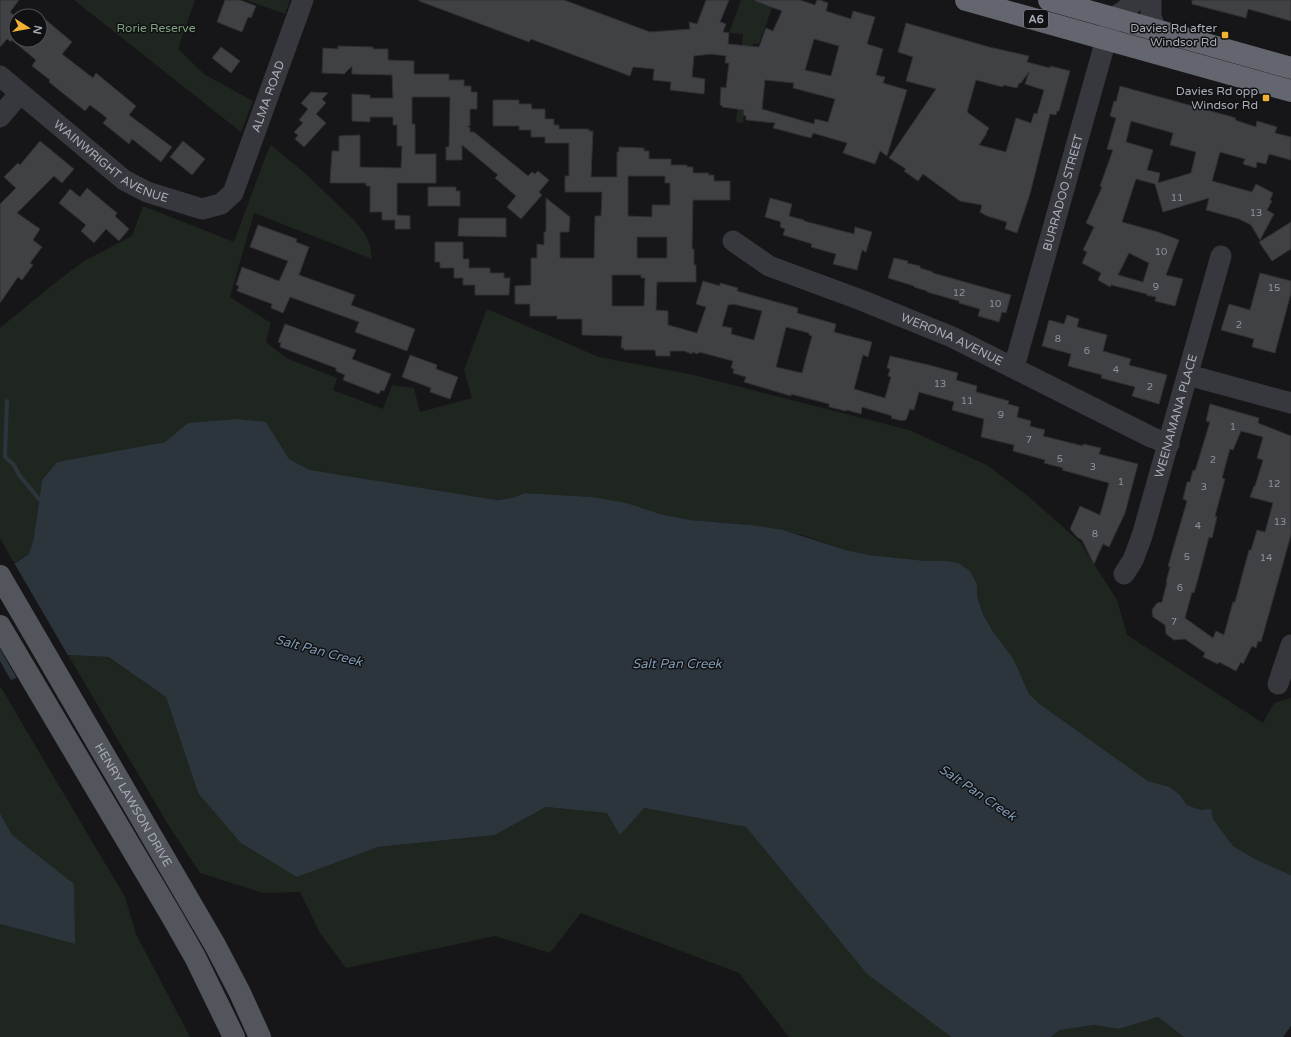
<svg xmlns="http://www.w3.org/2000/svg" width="1291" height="1037" viewBox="0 0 1291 1037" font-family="'Varela Round',sans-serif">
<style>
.green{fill:#1e261f}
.water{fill:#2c353c}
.pier{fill:#161618}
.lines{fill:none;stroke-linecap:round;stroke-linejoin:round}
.stream{stroke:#2c353c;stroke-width:4}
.building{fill:#404145;stroke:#303034;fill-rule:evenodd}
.minor{stroke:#37383d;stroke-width:21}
.major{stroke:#53555c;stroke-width:22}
.highway{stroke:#63666e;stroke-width:22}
.poi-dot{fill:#f2b134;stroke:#111113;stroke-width:1.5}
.labels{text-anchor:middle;stroke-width:3;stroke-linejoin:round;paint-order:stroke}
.number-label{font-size:10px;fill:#8e929b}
.shield{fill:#111113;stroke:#7b7e86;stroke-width:1}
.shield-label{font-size:11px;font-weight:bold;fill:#a8adb8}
.park-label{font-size:12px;fill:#7fa381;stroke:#111113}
.poi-label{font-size:12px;fill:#a8adb8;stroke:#111113;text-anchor:end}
.street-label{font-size:12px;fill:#a8adb8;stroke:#111113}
.water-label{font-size:13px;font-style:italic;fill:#7f9bb3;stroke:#111113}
</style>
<rect width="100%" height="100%" fill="#161618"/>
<g class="green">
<path d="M 74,0 L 195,0 L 178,49 L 204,74 L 253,101 L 241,132 Z"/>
<path d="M 246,0 L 290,0 L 285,14 Z"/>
<path d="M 741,0 L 775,0 L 759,44 L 753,44 L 748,98 L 745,98 L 743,123 L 736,122 L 744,46 L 742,45 L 743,34 L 729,33 Z"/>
<path d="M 271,145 L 306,174 L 356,222 L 365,234 L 370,245 L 372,259 L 254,213 L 230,297 L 271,323 L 266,342 L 286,358 L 337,378 L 333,390 L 383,409 L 392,385 L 414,388 L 420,412 L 472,398 L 464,370 L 487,309 L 599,357 L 694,375 L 909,430 L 987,465 L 1028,496 L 1080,542 L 1117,600 L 1127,635 L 1263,723 L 1274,703 L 1291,698 L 1291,875 L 1255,859 L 1233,846 L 1213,819 L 1201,810 L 1187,805 L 1180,795 L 1170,787 L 1148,781 L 1041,705 L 1029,694 L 1013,658 L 993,632 L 983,614 L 977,596 L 977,585 L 948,561 L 926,561 L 869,555 L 846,550 L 802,535 L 750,525 L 690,520 L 660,514 L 592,497 L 525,493 L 512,498 L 497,500 L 310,470 L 289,459 L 266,422 L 188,423 L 165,442 L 57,462 L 42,480 L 34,537 L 29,554 L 14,563 L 0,538 L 0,328 L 56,282 L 84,261 L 132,236 L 143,206 L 234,242 L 266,155 Z"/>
<path d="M 68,655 L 107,657 L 166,697 L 198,793 L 297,877 L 378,847 L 495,835 L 546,807 L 607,813 L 644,808 L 746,827 L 867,974 L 951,1037 L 789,1037 L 739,973 L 581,913 L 550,953 L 495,936 L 346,968 L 320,933 L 300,892 L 263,893 L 200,873 L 167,823 Z"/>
<path d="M 0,686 L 125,897 L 136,934 L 190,1037 L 0,1037 L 0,924 L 75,944 L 73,884 L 12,835 L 0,813 Z"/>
<path d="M 1158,1017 L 1184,1037 L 1051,1037 L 1060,1030 L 1094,1025 L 1119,1029 Z"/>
</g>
<g class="water">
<path d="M 237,419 L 266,422 L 289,459 L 310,470 L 497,500 L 512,498 L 525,493 L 592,497 L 626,503 L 660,514 L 690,520 L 750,525 L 783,530 L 846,550 L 869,555 L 926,561 L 948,561 L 958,563 L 970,571 L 977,585 L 977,596 L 983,614 L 993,632 L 1013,658 L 1029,694 L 1041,705 L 1148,781 L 1170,787 L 1180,795 L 1187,805 L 1201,810 L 1211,809 L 1213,819 L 1233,846 L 1255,859 L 1291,875 L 1291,1026 L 1283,1037 L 1184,1037 L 1158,1017 L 1119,1029 L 1094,1025 L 1060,1030 L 1051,1037 L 951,1037 L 867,974 L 746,827 L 644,808 L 620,835 L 607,813 L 546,807 L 495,835 L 378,847 L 297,877 L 241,843 L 198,793 L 166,697 L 108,657 L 68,655 L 0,685 L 0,573 L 29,554 L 34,537 L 42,480 L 57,462 L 165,442 L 188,423 Z"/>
<path d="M 0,813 L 12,835 L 74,884 L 75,944 L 0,924 Z"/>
</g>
<g class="pier">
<path d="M 13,561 L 69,657 L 18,680 L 0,649 L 0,570 Z"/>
<path d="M 0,661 L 12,682 L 1,687 L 0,685 Z"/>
</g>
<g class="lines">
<path class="stream" d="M 7,401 L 5,457 L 14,465 L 19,475 L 39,499"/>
</g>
<g class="building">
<path d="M 0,0 L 19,0 L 10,12 L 16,17 L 16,36 L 12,40 L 40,40 L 40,28 L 46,20 L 72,42 L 62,54 L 93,78 L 96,73 L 136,106 L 129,115 L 172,147 L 161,162 L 132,139 L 129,144 L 103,123 L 107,118 L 90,105 L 85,111 L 49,82 L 50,80 L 32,66 L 36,60 L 12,40 L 11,42 L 7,39 L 0,47 Z"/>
<path d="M 225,0 L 240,0 L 256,6 L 251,18 L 248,17 L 242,32 L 217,22 Z"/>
<path d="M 419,0 L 564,0 L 650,32 L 690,29 L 689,22 L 697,24 L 706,0 L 729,0 L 720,22 L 726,24 L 723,32 L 729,33 L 728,44 L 759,47 L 766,28 L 773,31 L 782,11 L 755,1 L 756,0 L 800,0 L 815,5 L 817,0 L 820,0 L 828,3 L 826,11 L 851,19 L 853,11 L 875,17 L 867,44 L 883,49 L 876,75 L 885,77 L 883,83 L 907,90 L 887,156 L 880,151 L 875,164 L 843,153 L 847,143 L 813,133 L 811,138 L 773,128 L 775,123 L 746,120 L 746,116 L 743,115 L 744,110 L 722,107 L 723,106 L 720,105 L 721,87 L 726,88 L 729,63 L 725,63 L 726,56 L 711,54 L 694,56 L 692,77 L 705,79 L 704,94 L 670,90 L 671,82 L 653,80 L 654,69 L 633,67 L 630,76 L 531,39 L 529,42 L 419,1 ZM 814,39 L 839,46 L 831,76 L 805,70 ZM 765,80 L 794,83 L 793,88 L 835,99 L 828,122 L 815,119 L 814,124 L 762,109 Z"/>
<path d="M 1192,0 L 1291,0 L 1291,21 L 1248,9 L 1246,18 L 1192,4 Z"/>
<path d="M 906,23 L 989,47 L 1029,56 L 1027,62 L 1050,68 L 1050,66 L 1070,71 L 1059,111 L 1057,111 L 1056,115 L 1050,114 L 1030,194 L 1017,233 L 1005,229 L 1007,222 L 987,216 L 980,212 L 982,205 L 960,201 L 923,174 L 918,181 L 904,171 L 906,169 L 889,158 L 936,89 L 906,81 L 913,57 L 898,52 ZM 1029,72 L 1025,84 L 1044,90 L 1037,114 L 1034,113 L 1031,123 L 1016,118 L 1006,152 L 979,145 L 987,133 L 986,133 L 989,128 L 967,112 L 976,80 L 1003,87 L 1003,85 L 1017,88 L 1019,83 L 1021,83 Z"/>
<path d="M 338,46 L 373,47 L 373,49 L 388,49 L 388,60 L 414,61 L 414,74 L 449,74 L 449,80 L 464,80 L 464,86 L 471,86 L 471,92 L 477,92 L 477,109 L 470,109 L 470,126 L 467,126 L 470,128 L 470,132 L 474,132 L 528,176 L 532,172 L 535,174 L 538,171 L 549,180 L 539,192 L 542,195 L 521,219 L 507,207 L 516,196 L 495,178 L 498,175 L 462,145 L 462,160 L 446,160 L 446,147 L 449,147 L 450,97 L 412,97 L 412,124 L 415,124 L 415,154 L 436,154 L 436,183 L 397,183 L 397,215 L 410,216 L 410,229 L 395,229 L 395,220 L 382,220 L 382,212 L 370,212 L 370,186 L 366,186 L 366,183 L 330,183 L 332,151 L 339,151 L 339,136 L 360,135 L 360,167 L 401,168 L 402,146 L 397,146 L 397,125 L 393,125 L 393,117 L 370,117 L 370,122 L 352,121 L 352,94 L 370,95 L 370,98 L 393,98 L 392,75 L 352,74 L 352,66 L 344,74 L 322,73 L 323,48 L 338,49 Z"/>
<path d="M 221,47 L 240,61 L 231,73 L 212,58 Z"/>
<path d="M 1120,86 L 1236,118 L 1235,120 L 1256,127 L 1257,121 L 1277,127 L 1275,133 L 1291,137 L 1291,160 L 1269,154 L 1266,164 L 1257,162 L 1256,168 L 1243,164 L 1245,159 L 1220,152 L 1212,181 L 1252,192 L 1256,184 L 1273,193 L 1270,200 L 1272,201 L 1267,210 L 1274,214 L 1260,240 L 1251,225 L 1239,219 L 1206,210 L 1209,198 L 1163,212 L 1155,184 L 1136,179 L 1122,222 L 1158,232 L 1179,240 L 1166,275 L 1183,279 L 1175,306 L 1155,301 L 1156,297 L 1146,295 L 1147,294 L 1111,285 L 1110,287 L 1098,280 L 1101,273 L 1082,263 L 1087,252 L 1083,250 L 1094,227 L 1086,223 L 1102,187 L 1100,186 L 1113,150 L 1107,149 L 1116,118 L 1110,116 L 1114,101 L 1116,102 ZM 1131,121 L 1173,133 L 1170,145 L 1196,152 L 1191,173 L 1158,183 L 1160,173 L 1147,170 L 1153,150 L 1126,142 ZM 1129,253 L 1149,263 L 1143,282 L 1118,275 Z"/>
<path d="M 311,92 L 328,93 L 322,99 L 326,103 L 316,114 L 326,123 L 304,147 L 295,139 L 298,135 L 294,132 L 303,123 L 299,120 L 308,109 L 301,103 Z"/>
<path d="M 493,100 L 519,100 L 519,104 L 531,104 L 532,109 L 545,109 L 545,119 L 554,119 L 554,125 L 559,125 L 559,129 L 589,129 L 589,131 L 593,131 L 591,177 L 617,177 L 617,152 L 619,152 L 619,147 L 644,148 L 644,151 L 649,151 L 649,159 L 671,159 L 671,165 L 687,165 L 687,167 L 693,167 L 693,173 L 709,173 L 708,175 L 714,175 L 714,181 L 730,181 L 730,200 L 693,200 L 692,249 L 694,249 L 694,265 L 696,265 L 696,282 L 657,282 L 656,310 L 668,311 L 668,325 L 697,333 L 706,307 L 696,304 L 703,281 L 720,286 L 720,283 L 738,288 L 737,291 L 798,308 L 797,313 L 836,324 L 834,332 L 872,342 L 868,357 L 863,355 L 854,389 L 885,398 L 891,377 L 888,376 L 890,369 L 887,368 L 890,356 L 929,365 L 958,373 L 956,380 L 977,386 L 976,392 L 1009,401 L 1008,404 L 1019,407 L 1017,417 L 1031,421 L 1030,426 L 1045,430 L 1043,436 L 1083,446 L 1083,444 L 1101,448 L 1099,454 L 1138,464 L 1125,513 L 1109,547 L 1103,544 L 1094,564 L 1082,540 L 1077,537 L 1070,529 L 1080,506 L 1100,515 L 1109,483 L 1062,470 L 1063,468 L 1044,463 L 1045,460 L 1013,451 L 1014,445 L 981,437 L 984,419 L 952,410 L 954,402 L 919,392 L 914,410 L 910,409 L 906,420 L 903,420 L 903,421 L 891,418 L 892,416 L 889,415 L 862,407 L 861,414 L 847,410 L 846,411 L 829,407 L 829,404 L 791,394 L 791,396 L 744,382 L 746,377 L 733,373 L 734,369 L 731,368 L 733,361 L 699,352 L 698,354 L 692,352 L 692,354 L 684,351 L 670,351 L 670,356 L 656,356 L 655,350 L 624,350 L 624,348 L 621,348 L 622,336 L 582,335 L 582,319 L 557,319 L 557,316 L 530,316 L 530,304 L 515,304 L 515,286 L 531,285 L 531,258 L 537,258 L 537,244 L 544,245 L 544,232 L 546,232 L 546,198 L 570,217 L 569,232 L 560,232 L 560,258 L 594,258 L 595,216 L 601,216 L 602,192 L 565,192 L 565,176 L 569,176 L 569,143 L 545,143 L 545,137 L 531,137 L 531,130 L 519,130 L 519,126 L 493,126 ZM 628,176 L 665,176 L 665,183 L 670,183 L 670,205 L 652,205 L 652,217 L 628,216 ZM 637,237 L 667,237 L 667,258 L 637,258 ZM 612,275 L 641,275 L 641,278 L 645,278 L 644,306 L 612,306 ZM 730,304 L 733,305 L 733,304 L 762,311 L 754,340 L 731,334 L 732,328 L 722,326 L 728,305 L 730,305 ZM 786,327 L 809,333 L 809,335 L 812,336 L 802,373 L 776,367 Z"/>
<path d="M 40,141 L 74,169 L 62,183 L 54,176 L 17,213 L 40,229 L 33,240 L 42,247 L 30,263 L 33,265 L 22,280 L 18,277 L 0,303 L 0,204 L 16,188 L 4,177 L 18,163 L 20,165 Z"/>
<path d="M 183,141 L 205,159 L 192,175 L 170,157 Z"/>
<path d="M 428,187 L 456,187 L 456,191 L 460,191 L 460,206 L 428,206 Z"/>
<path d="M 87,188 L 117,213 L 115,216 L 129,229 L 119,241 L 106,229 L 94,243 L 81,231 L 86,225 L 59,203 L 70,189 L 80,197 Z"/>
<path d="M 770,198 L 792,204 L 789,216 L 804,220 L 804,221 L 854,234 L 855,227 L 872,232 L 866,252 L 862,250 L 857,270 L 833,264 L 836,254 L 811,247 L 812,244 L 783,235 L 785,229 L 780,227 L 781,222 L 765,217 Z"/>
<path d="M 459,218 L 506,218 L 506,237 L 458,236 Z"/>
<path d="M 1291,222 L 1291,249 L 1272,261 L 1259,242 Z"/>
<path d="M 258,225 L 297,239 L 296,242 L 309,247 L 299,275 L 355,295 L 351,305 L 415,329 L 407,351 L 355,332 L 359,322 L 290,297 L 283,313 L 271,308 L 272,304 L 237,291 L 239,286 L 236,285 L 242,267 L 279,281 L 288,261 L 250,247 Z"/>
<path d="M 435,242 L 463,242 L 463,259 L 469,259 L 469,268 L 490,268 L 490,273 L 504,273 L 504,278 L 510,278 L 509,295 L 475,295 L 475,285 L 463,285 L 463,278 L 454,278 L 454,268 L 440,268 L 440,262 L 435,262 Z"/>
<path d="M 894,258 L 908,261 L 907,263 L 920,266 L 920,268 L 933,272 L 933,273 L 1011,295 L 1006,313 L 1002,312 L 999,322 L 978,316 L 980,309 L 959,303 L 959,301 L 927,292 L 927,291 L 914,287 L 914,286 L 888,278 Z"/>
<path d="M 1260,273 L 1291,281 L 1291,293 L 1275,353 L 1252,347 L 1254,339 L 1221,330 L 1229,304 L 1250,310 Z"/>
<path d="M 1067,315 L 1079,319 L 1077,327 L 1107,335 L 1103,351 L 1131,359 L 1129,365 L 1167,375 L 1159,404 L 1132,396 L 1135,387 L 1101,378 L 1102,375 L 1068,366 L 1071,354 L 1042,346 L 1049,320 L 1064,324 Z"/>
<path d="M 285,324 L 356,350 L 352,359 L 391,374 L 384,391 L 381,390 L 379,394 L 343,380 L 345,375 L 336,371 L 336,368 L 280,347 L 281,343 L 278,342 Z"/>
<path d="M 410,355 L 437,365 L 436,369 L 458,377 L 450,399 L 430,392 L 431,388 L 402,377 Z"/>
<path d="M 1210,404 L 1259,418 L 1258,423 L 1291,436 L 1291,535 L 1261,642 L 1258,641 L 1256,648 L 1252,646 L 1243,664 L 1241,662 L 1236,671 L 1219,662 L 1218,664 L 1203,657 L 1205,653 L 1185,639 L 1174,640 L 1166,634 L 1165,625 L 1153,617 L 1152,610 L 1157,603 L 1162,602 L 1167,582 L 1166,582 L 1170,567 L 1168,566 L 1187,501 L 1183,499 L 1187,482 L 1190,482 L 1193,470 L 1195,471 L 1210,422 L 1206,421 ZM 1241,431 L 1263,437 L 1257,458 L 1263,460 L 1255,486 L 1254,486 L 1250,497 L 1273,503 L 1265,532 L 1257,530 L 1251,550 L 1249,550 L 1235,602 L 1233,602 L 1224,635 L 1216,631 L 1213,638 L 1185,618 L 1192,592 L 1194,593 L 1199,575 L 1209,537 L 1212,538 L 1217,517 L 1215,516 L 1225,479 L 1222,478 L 1230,449 L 1233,450 Z"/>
</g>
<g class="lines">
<g class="minor">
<path d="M 1151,0 L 1151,17 L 1156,30"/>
<path id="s1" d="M 0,76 L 124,180 L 147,192 L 202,209 L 221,204 L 233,193 L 303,0"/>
<path d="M 0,117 L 20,93"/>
<path id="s2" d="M 733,241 L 769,266 L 861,300 L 952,337 L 1151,437 L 1169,444"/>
<path id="s3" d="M 1014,367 L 1112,18 L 1124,11 L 1136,0"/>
<path d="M 1188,375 L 1291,403"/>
<path id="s4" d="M 1124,574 L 1133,560 L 1142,536 L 1221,256"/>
<path d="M 1278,684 L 1291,645"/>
</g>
<g class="major">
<path id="s5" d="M 0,576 L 215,945 L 240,993 L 260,1037"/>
<path d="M 0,626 L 171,915 L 195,957 L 234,1037"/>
</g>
<g class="highway">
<path d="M 966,0 L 1291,91"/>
<path d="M 1049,0 L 1291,68"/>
</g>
</g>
<g class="poi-dot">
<rect x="1221" y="31" width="8" height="8" rx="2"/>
<rect x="1262" y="94" width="8" height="8" rx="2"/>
</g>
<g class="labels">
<g class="number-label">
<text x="1177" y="201">11</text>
<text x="1256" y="216">13</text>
<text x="1161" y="255">10</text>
<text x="1156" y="290">9</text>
<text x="1274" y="291">15</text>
<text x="959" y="296">12</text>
<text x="995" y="307">10</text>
<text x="1239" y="328">2</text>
<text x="1058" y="342">8</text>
<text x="1087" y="354">6</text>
<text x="1116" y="373">4</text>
<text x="940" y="387">13</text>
<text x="1150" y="390">2</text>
<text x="967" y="404">11</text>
<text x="1001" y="418">9</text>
<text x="1233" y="430">1</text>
<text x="1029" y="443">7</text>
<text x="1060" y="462">5</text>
<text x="1213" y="463">2</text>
<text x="1093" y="470">3</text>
<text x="1121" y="485">1</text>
<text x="1274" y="487">12</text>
<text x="1204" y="490">3</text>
<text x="1280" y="525">13</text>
<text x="1198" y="529">4</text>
<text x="1095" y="537">8</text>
<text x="1187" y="560">5</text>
<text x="1266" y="561">14</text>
<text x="1180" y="591">6</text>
<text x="1174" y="625">7</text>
</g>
<rect class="shield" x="1024" y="10" width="24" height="18" rx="3"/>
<g class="shield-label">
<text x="1036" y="23">A6</text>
</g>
<g class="park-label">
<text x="156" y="32">Rorie Reserve</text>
</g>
<g class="poi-label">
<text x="1217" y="32">Davies Rd after<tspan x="1217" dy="14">Windsor Rd</tspan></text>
<text x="1258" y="95">Davies Rd opp<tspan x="1258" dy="14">Windsor Rd</tspan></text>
</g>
<g class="street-label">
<text dy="4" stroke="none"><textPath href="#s1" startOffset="384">ALMA ROAD</textPath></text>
<text dy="4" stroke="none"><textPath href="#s1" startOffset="141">WAINWRIGHT AVENUE</textPath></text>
<text dy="4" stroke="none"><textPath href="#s3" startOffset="181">BURRADOO STREET</textPath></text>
<text dy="4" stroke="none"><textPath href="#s2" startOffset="241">WERONA AVENUE</textPath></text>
<text dy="4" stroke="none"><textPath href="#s4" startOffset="167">WEENAMANA PLACE</textPath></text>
<text dy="4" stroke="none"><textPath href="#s5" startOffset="265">HENRY LAWSON DRIVE</textPath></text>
</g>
<g class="water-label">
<text transform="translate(319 650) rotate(15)" y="5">Salt Pan Creek</text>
<text x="677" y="668">Salt Pan Creek</text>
<text transform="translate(978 792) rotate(34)" y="5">Salt Pan Creek</text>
</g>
</g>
<g transform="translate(28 28) rotate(101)"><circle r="19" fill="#111113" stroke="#4d4f55"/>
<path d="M0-3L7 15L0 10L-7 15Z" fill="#f2b134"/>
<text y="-6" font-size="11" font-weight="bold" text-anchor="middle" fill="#a8adb8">N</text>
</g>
</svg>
